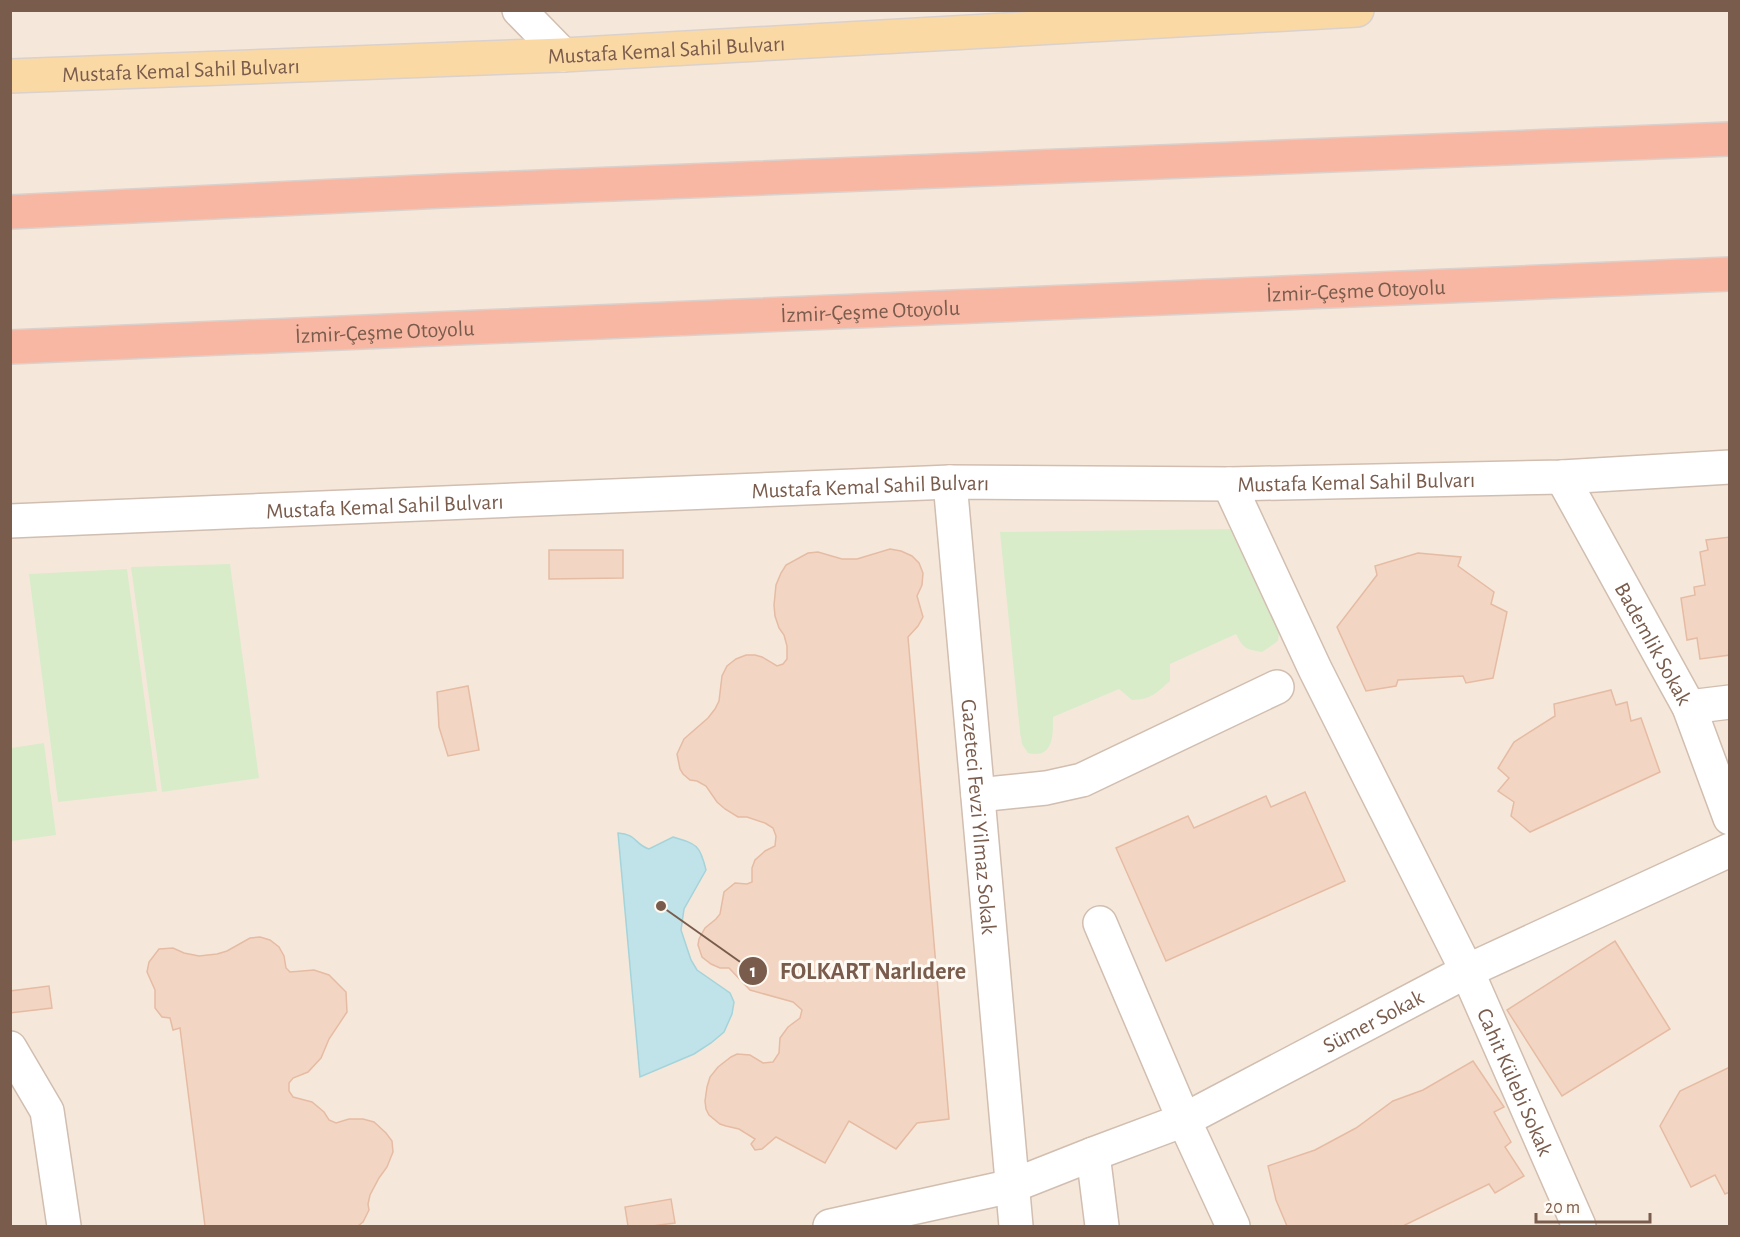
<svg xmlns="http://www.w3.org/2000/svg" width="1740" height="1237" viewBox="0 0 1740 1237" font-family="'Alegreya Sans',sans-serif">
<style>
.residential{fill:#f5e8da}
.green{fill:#d8ecc9}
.water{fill:#bfe3e8;stroke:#a5d3da;stroke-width:1.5}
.building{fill:#f3d5c3;stroke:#e6bba3;stroke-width:1.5}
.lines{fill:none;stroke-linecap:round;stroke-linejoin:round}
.minor-casing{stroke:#d1beb0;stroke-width:36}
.major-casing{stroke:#dad1cd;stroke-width:36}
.highway-casing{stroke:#dad1cd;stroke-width:36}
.minor{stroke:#fff;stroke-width:33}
.major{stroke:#fbd9a5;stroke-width:33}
.highway{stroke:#f7b7a3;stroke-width:33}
.labels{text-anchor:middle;stroke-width:6;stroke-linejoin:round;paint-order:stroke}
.street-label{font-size:22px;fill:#7a5c4d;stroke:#fffaf3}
.leader{fill:none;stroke:#7a5c4d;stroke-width:2}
.callout-dot{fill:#7a5c4d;stroke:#fffaf3;stroke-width:2}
.mark-label{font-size:18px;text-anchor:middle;font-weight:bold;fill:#fff}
.callout-label{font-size:24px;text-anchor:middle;font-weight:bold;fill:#7a5c4d;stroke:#fffaf3;stroke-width:6;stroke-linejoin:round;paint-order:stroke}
</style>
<rect width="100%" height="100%" fill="#fdf6ec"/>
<path class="residential" d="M 10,11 L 1729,11 L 1729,1226 L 11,1226 Z"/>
<g class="green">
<path d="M 1230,529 L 1279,632 L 1278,641 L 1262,652 C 1245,649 1244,649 1236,634 L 1170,664 L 1170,681 C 1155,694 1152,699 1132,700 L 1119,689 L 1053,717 C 1053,735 1054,759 1028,753 L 1022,744 L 1020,732 L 1000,532 Z"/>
<path d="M 230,564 L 259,778 L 162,792 L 131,567 Z"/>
<path d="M 127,569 L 157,791 L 58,802 L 29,574 Z"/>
<path d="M 44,743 L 56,835 L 11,841 L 11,748 Z"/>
</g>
<path class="water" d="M 618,833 C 637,834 635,845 649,849 L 673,837 C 697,844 700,845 706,870 L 684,909 L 681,930 L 691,960 L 697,970 L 730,993 L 734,1002 L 732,1014 L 724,1032 L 711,1043 L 694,1054 L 640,1077 Z"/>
<g class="building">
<path d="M 1730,537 L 1730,655 L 1700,659 L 1697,638 L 1687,640 L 1681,598 L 1695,595 L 1694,587 L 1705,585 L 1700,552 L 1708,550 L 1706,540 Z"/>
<path d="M 890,549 L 901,551 L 912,556 L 919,563 L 923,573 L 922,585 L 917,596 L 923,617 L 918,626 L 908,637 L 949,1119 L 917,1123 L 896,1149 L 849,1121 L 825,1163 L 776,1137 L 762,1149 L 755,1150 L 751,1144 L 755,1139 L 739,1129 L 726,1126 L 720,1124 L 709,1115 L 706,1109 L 705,1101 L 707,1087 L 710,1077 L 718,1067 L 731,1057 L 737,1054 L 750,1055 L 763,1063 L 773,1062 L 779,1053 L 780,1038 L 788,1027 L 800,1018 L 802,1010 L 793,1002 L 750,990 L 729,968 L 720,968 L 711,964 L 702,957 L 698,945 L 699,939 L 705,928 L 716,919 L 720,914 L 724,892 L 735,883 L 747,884 L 752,882 L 752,868 L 755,860 L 765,851 L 775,846 L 776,836 L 773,828 L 765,823 L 747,817 L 738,817 L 725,809 L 717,802 L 706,786 L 697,781 L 690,780 L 683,774 L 680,769 L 677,754 L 684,739 L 708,718 L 715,709 L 719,701 L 722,676 L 727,666 L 736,659 L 746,655 L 755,655 L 762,657 L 777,666 L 783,664 L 787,659 L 787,646 L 784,635 L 779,628 L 775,616 L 774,605 L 776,585 L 781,573 L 786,565 L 808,553 L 818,552 L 842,559 L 857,559 Z"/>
<path d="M 549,550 L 623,550 L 623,578 L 549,579 Z"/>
<path d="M 1418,553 L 1461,557 L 1458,566 L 1494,592 L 1491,604 L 1507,612 L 1493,678 L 1466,683 L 1463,676 L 1398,680 L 1396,686 L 1366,691 L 1337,627 L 1377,575 L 1375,566 Z"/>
<path d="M 468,686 L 479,750 L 448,756 L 439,727 L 437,692 Z"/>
<path d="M 1611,690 L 1616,705 L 1627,702 L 1631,721 L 1641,718 L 1660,772 L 1530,832 L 1511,816 L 1514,802 L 1498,791 L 1509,778 L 1498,768 L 1514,742 L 1555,716 L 1554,704 Z"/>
<path d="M 1305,792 L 1345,881 L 1166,961 L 1116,848 L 1188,816 L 1194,828 L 1266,796 L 1271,807 Z"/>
<path d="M 260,937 L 270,940 L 279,947 L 284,956 L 286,968 L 290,972 L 314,970 L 329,975 L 346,992 L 347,1012 L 329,1039 L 321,1058 L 308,1072 L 293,1078 L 289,1083 L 289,1091 L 293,1097 L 312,1102 L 324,1112 L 329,1120 L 336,1123 L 349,1119 L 363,1119 L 374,1122 L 386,1133 L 392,1141 L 393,1152 L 387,1167 L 379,1178 L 370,1195 L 368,1204 L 369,1210 L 363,1222 L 358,1226 L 205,1226 L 180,1028 L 173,1030 L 170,1018 L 162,1017 L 155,1008 L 155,990 L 147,972 L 149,962 L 159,949 L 173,948 L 184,953 L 199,956 L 217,954 L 227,951 L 250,938 Z"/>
<path d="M 1615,941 L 1670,1029 L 1562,1096 L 1507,1010 Z"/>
<path d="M 49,986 L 52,1008 L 10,1013 L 10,991 Z"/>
<path d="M 1473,1061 L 1504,1107 L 1494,1112 L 1511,1142 L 1505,1147 L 1524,1176 L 1495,1193 L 1489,1184 L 1403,1226 L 1287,1226 L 1276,1200 L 1268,1166 L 1315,1150 L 1356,1128 L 1393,1101 L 1423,1090 Z"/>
<path d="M 1730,1067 L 1730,1192 L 1725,1194 L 1715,1175 L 1691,1187 L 1660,1126 L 1680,1091 Z"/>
<path d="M 671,1199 L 675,1223 L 652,1226 L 628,1226 L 625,1207 Z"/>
</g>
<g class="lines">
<g class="minor-casing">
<g id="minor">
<path d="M 519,10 L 563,55"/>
<path id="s1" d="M 1562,477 L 1689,707 L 1730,818"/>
<path id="s2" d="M 950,482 L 1016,1226"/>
<path id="s3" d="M 1229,484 L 1315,669 L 1467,971 L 1579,1226"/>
<path id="s4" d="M 10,521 L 950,482 L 1229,484 L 1562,477 L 1730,467"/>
<path d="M 1689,707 L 1730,702"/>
<path d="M 978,795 L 1046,788 L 1082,780 L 1277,687"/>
<path d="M 1100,923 L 1184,1120 L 1233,1226"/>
<path d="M 10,1048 L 47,1111 L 64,1226"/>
<path d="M 1093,1154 L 1102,1226"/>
<path id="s5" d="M 830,1226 L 1012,1186 L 1093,1154 L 1184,1120 L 1467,971 L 1730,850"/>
</g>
</g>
<g class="major-casing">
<g id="major">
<path id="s6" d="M 10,76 L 563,55 L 1357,10"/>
</g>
</g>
<g class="highway-casing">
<g id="highway">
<path d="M 10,212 L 442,191 L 1730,139"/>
<path id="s7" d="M 10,347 L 1730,274"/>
</g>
</g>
<use href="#minor" class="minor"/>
<use href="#major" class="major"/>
<use href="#highway" class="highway"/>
</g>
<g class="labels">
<g class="street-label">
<text dy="8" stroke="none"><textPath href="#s6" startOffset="657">Mustafa Kemal Sahil Bulvarı</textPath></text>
<text dy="8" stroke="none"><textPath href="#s6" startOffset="171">Mustafa Kemal Sahil Bulvarı</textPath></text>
<text dy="8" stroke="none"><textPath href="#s7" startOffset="1347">İzmir-Çeşme Otoyolu</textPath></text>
<text dy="8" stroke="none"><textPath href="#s7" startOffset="861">İzmir-Çeşme Otoyolu</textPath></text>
<text dy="8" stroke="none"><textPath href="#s7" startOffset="375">İzmir-Çeşme Otoyolu</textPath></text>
<text dy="8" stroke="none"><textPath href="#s4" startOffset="1347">Mustafa Kemal Sahil Bulvarı</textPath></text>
<text dy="8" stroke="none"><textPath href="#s4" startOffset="861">Mustafa Kemal Sahil Bulvarı</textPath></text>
<text dy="8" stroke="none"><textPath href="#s4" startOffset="375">Mustafa Kemal Sahil Bulvarı</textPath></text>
<text dy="8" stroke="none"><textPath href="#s1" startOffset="190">Bademlik Sokak</textPath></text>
<text dy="8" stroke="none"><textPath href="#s2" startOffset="336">Gazeteci Fevzi Yilmaz Sokak</textPath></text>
<text dy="8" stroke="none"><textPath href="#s5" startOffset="584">Sümer Sokak</textPath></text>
<text dy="8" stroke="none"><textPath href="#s3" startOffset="663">Cahit Külebi Sokak</textPath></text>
</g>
</g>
<path class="leader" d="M661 906L753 971"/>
<g class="callout-dot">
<circle cx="661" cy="906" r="6"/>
<circle cx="753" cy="971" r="15"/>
</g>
<g class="mark-label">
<text x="753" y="977">1</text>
</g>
<g class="callout-label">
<text x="873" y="979">FOLKART Narlıdere</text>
</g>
<rect width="1740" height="1237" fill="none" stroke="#7a5c4d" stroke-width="24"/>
<path d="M1536 1213v9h114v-9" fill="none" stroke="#7a5c4d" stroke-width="3"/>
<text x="1545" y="1213" font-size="18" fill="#7a5c4d" stroke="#fffaf3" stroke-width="4.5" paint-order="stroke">20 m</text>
</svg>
